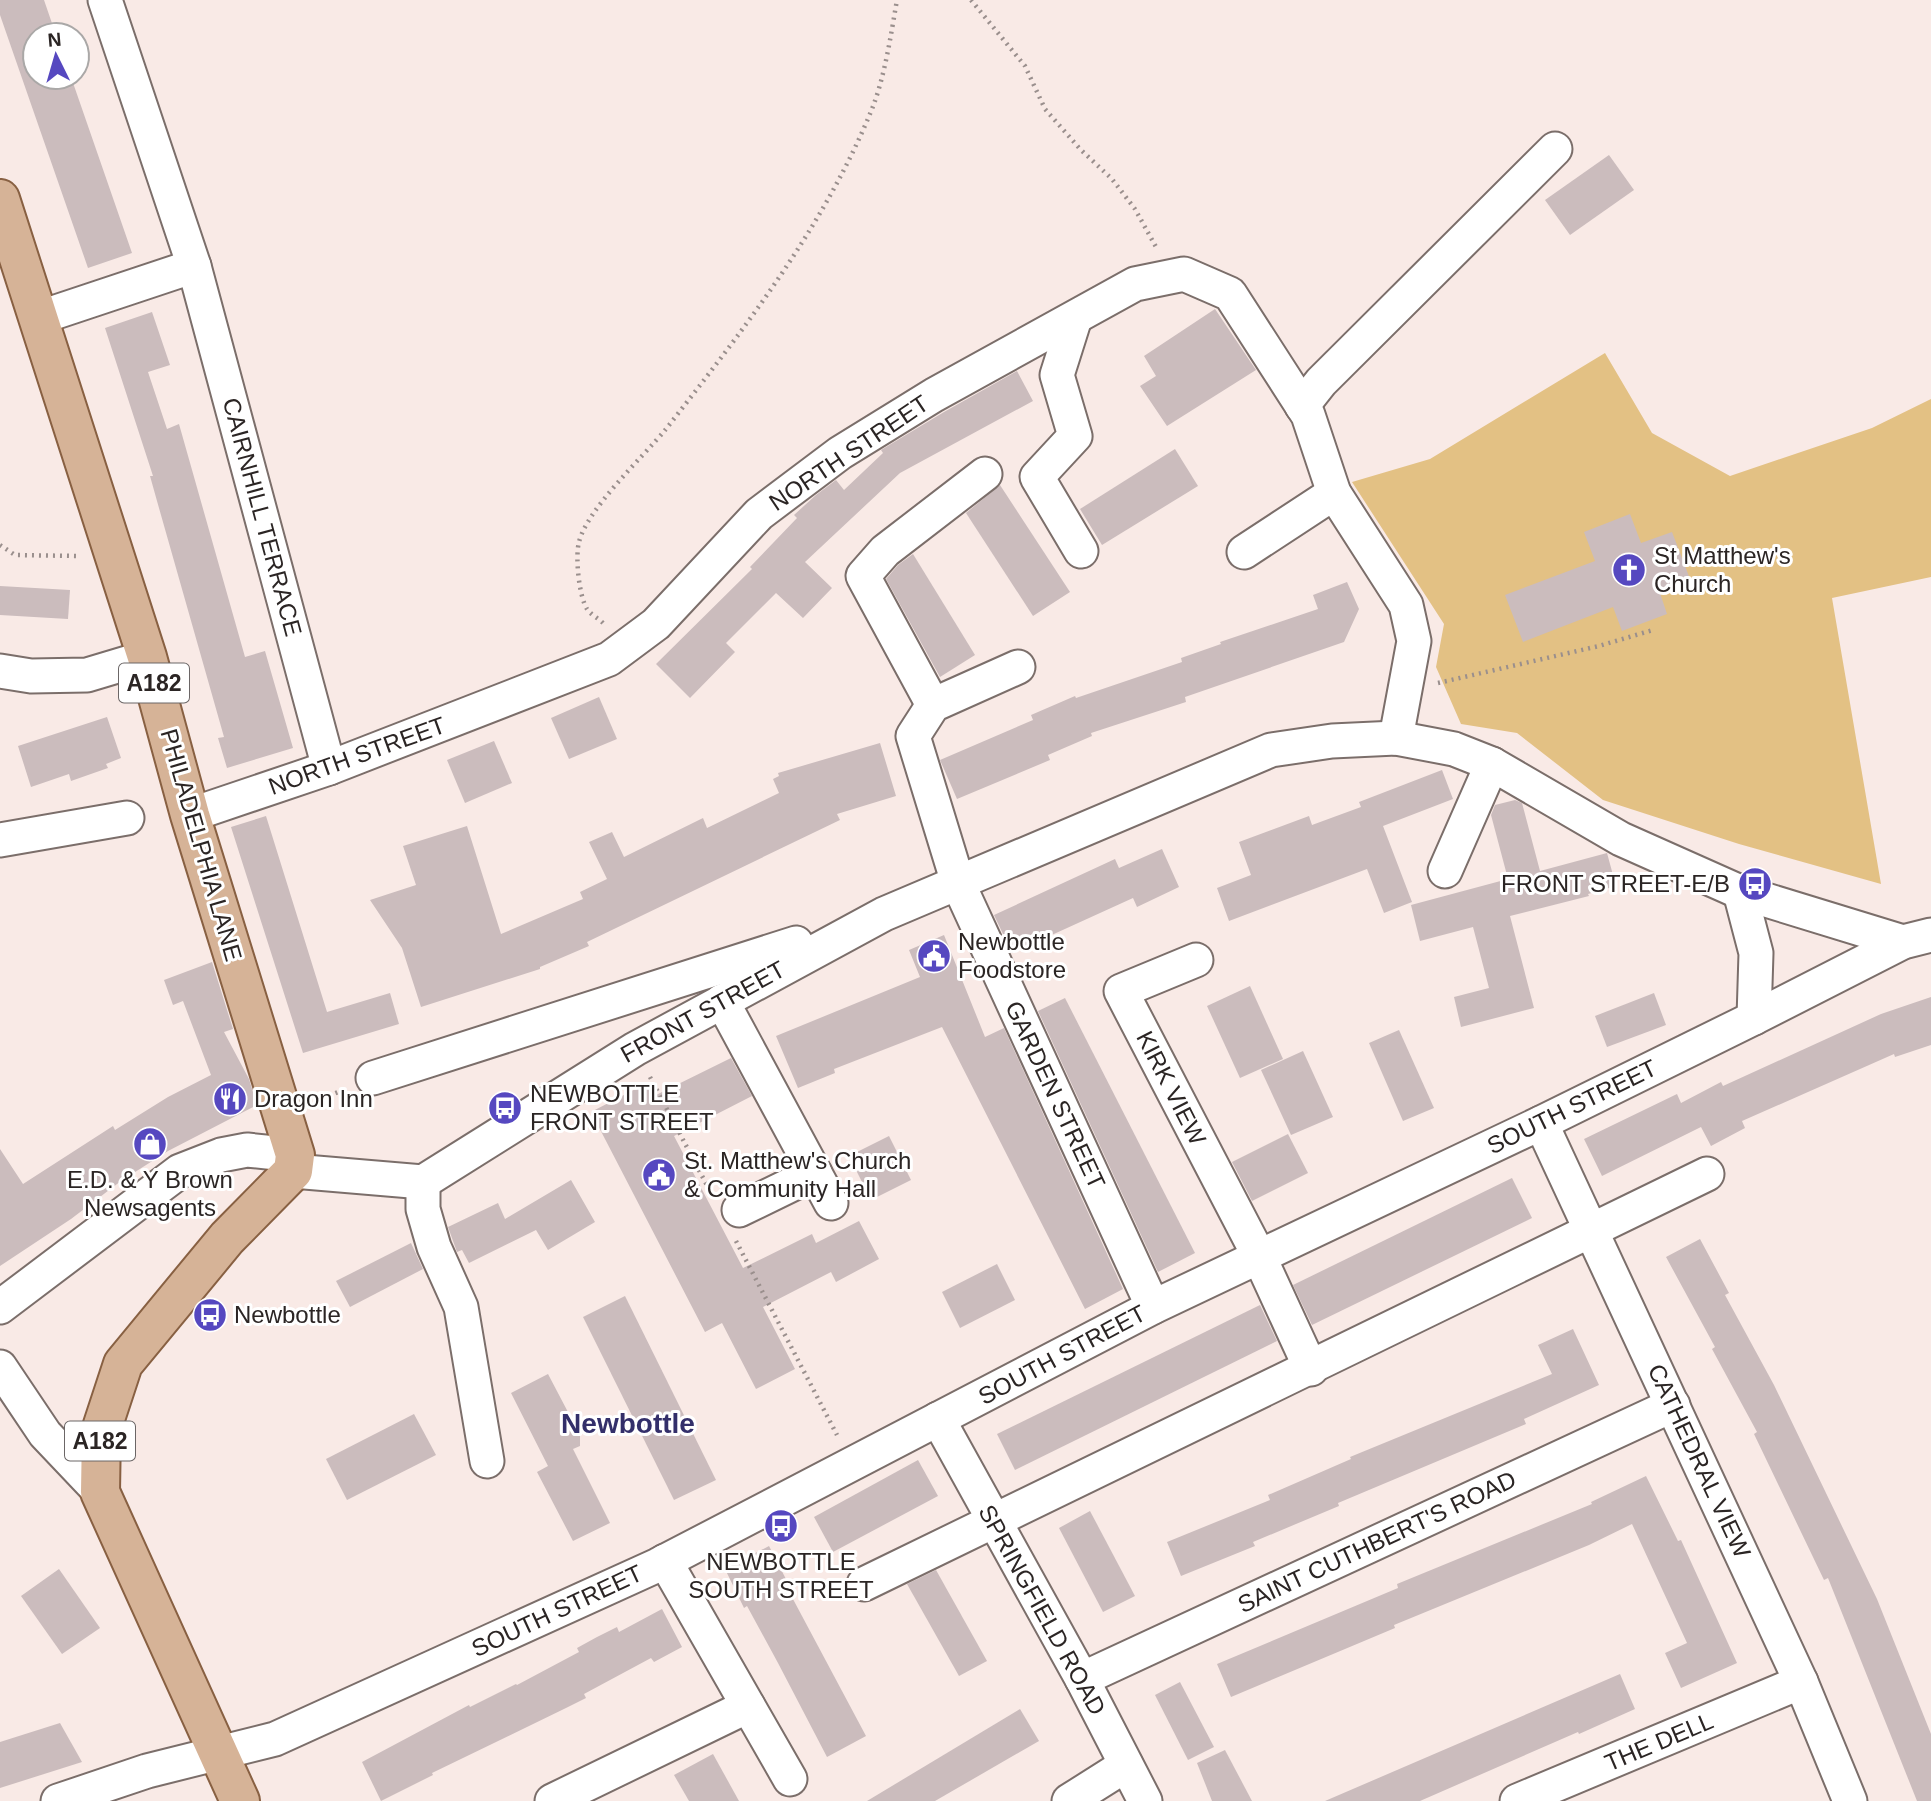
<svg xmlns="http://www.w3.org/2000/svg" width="1931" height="1801" viewBox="0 0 1931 1801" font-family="Arial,sans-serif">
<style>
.green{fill:#e3c184}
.building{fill:#cbbcbd}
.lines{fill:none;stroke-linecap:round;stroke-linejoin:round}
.minor-casing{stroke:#7b6e6a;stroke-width:37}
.major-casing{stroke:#886042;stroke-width:42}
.path{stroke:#9a8f8d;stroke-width:4.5;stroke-dasharray:2 5;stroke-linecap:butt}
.minor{stroke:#fff;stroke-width:33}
.major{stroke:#d6b397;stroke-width:38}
.labels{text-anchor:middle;stroke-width:6;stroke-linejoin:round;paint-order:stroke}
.shield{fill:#fff;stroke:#6b6666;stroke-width:2}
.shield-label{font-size:23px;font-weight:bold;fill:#2b2524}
.street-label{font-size:24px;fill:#2b2524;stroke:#fff}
.poi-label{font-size:24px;fill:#2b2524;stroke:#fff;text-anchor:start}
.quarter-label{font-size:28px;font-weight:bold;fill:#332f6a;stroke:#fff}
</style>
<rect width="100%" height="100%" fill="#f9eae6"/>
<path class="green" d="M 1605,353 L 1652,433 L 1730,476 L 1872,428 L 1931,399 L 1931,577 L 1832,598 L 1881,884 L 1739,844 L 1603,800 L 1517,733 L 1461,724 L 1436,667 L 1444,624 L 1352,482 L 1430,459 Z"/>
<g class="building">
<path d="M 0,0 L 44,0 L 56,35 L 35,35 L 35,77 L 71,77 L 132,253 L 88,268 L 0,15 Z"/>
<path d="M 1609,155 L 1634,190 L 1570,235 L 1545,200 Z"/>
<path d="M 1215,309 L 1256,370 L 1167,426 L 1140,386 L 1156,376 L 1144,356 Z"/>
<path d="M 152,312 L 170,365 L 148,372 L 167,429 L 179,424 L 245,657 L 265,651 L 293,748 L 227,768 L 218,738 L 224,737 L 157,501 L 150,476 L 153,476 L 105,328 Z"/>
<path d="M 1017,371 L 1033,401 L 900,473 L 805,562 L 832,588 L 803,618 L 776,593 L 726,643 L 735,652 L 690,698 L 656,664 L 752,569 L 750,567 L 797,518 L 794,515 L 816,495 L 836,480 L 844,490 L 883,453 L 881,450 L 944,412 Z"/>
<path d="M 1175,449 L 1198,486 L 1102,545 L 1080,509 Z"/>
<path d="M 1000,485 L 1070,592 L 1033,616 L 966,513 Z"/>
<path d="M 1630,514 L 1641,543 L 1672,532 L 1690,579 L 1659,590 L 1667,614 L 1622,631 L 1613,607 L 1523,642 L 1505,595 L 1595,561 L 1584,532 Z"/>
<path d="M 913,554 L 975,655 L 940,677 L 886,579 L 898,565 Z"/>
<path d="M 1347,582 L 1359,609 L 1344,642 L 1185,697 L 1186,702 L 1091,733 L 1092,736 L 1048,755 L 1050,760 L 957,799 L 940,760 L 1033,720 L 1031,715 L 1075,696 L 1076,698 L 1182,662 L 1181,658 L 1221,644 L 1220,642 L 1318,609 L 1313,595 Z"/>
<path d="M 0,586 L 70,590 L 68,619 L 0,615 Z"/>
<path d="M 599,697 L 617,739 L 569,759 L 551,718 Z"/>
<path d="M 107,717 L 121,758 L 106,764 L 108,768 L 71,781 L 69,774 L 31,787 L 18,746 Z"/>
<path d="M 494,741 L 512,783 L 465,803 L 447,760 Z"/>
<path d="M 880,743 L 896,796 L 837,814 L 840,820 L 587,942 L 589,946 L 540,967 L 540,969 L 421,1007 L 402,948 L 370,900 L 416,885 L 403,846 L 467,826 L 501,934 L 583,899 L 580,892 L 607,879 L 589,842 L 612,832 L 624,857 L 703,818 L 707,828 L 779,793 L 773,779 L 779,776 L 778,773 Z"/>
<path d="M 1442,770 L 1453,799 L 1383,826 L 1412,902 L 1384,913 L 1367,869 L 1229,921 L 1217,888 L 1251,875 L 1239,842 L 1309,816 L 1312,825 L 1361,807 L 1359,802 Z"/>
<path d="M 1515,800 L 1522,803 L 1540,871 L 1607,853 L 1616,886 L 1588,894 L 1589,896 L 1510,916 L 1534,1008 L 1461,1027 L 1454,997 L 1489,988 L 1473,927 L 1420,941 L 1411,905 L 1508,879 L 1491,815 L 1495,805 Z"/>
<path d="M 266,816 L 327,1012 L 390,993 L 399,1024 L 303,1053 L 231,827 Z"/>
<path d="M 1162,849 L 1179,887 L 1137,907 L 1133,898 L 1012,953 L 994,915 L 1115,859 L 1119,868 Z"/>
<path d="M 944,935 L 985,1037 L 1004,1028 L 1123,1289 L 1085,1309 L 942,1027 L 834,1069 L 835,1073 L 798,1088 L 776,1036 L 920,977 L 909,950 Z"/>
<path d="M 212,962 L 233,1029 L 224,1032 L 249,1079 L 257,1105 L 168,1151 L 121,1181 L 71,1219 L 0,1266 L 0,1149 L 23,1184 L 113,1126 L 115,1130 L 168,1097 L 211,1075 L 183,1001 L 173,1005 L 164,980 Z"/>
<path d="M 1250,986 L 1283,1059 L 1240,1078 L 1207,1006 Z"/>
<path d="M 1654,993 L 1666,1025 L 1607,1047 L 1595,1016 Z"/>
<path d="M 1931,997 L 1931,1045 L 1895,1057 L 1894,1054 L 1742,1121 L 1745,1128 L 1711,1146 L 1701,1127 L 1602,1176 L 1584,1139 L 1677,1094 L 1681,1103 L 1721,1082 L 1723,1086 L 1881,1014 Z"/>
<path d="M 1065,998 L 1195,1253 L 1158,1272 L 1038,1011 Z"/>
<path d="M 1399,1030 L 1434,1108 L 1403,1121 L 1369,1043 Z"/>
<path d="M 1303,1051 L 1333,1117 L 1291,1135 L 1261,1070 Z"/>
<path d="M 731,1058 L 752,1096 L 674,1136 L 743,1268 L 812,1234 L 816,1243 L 859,1221 L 879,1259 L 836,1282 L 831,1272 L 763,1307 L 795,1369 L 756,1389 L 722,1323 L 705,1332 L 591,1112 L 647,1083 L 654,1096 Z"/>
<path d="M 1288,1134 L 1308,1173 L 1252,1201 L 1232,1162 Z"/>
<path d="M 889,1136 L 911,1180 L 871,1200 L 849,1156 Z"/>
<path d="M 1512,1178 L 1532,1218 L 1312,1325 L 1293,1285 Z"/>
<path d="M 571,1180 L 595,1222 L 548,1250 L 536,1230 L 469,1263 L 462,1250 L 457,1252 L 448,1227 L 498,1203 L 505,1219 Z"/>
<path d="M 1700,1239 L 1729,1293 L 1725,1295 L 1774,1385 L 1877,1599 L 1931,1734 L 1931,1801 L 1917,1801 L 1828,1578 L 1824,1580 L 1754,1434 L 1757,1432 L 1712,1349 L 1715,1347 L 1666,1257 Z"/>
<path d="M 411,1243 L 423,1269 L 350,1307 L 336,1281 Z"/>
<path d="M 997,1264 L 1015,1300 L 960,1328 L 942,1292 Z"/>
<path d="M 625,1296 L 716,1480 L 674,1500 L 583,1317 Z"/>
<path d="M 1260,1305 L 1277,1341 L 1015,1470 L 997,1434 Z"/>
<path d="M 1573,1329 L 1599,1385 L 1524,1419 L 1526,1424 L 1338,1503 L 1339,1506 L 1253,1542 L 1255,1546 L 1181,1576 L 1167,1542 L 1270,1500 L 1268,1495 L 1351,1459 L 1350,1457 L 1552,1374 L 1538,1345 Z"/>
<path d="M 548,1374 L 580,1435 L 580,1446 L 573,1449 L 610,1523 L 573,1541 L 537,1472 L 548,1466 L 511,1393 Z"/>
<path d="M 414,1414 L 436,1455 L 347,1500 L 326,1459 Z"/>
<path d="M 918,1460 L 938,1496 L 833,1552 L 814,1517 Z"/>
<path d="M 1646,1476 L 1678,1541 L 1681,1540 L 1737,1663 L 1681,1688 L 1665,1653 L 1687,1643 L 1632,1524 L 1589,1545 L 1394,1625 L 1395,1628 L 1231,1697 L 1217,1664 L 1398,1588 L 1397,1584 L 1592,1504 L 1591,1502 Z"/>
<path d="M 1090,1511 L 1135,1596 L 1103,1612 L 1059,1528 Z"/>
<path d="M 769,1546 L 789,1585 L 786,1586 L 866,1736 L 827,1757 L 778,1663 L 747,1606 L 744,1608 L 725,1569 Z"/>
<path d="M 59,1569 L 100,1628 L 62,1654 L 21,1596 Z"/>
<path d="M 936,1570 L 987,1661 L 959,1676 L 907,1584 Z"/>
<path d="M 662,1609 L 682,1647 L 654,1662 L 651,1658 L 584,1694 L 586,1698 L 566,1708 L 432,1773 L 433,1775 L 381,1801 L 362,1762 L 469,1705 L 470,1707 L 516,1684 L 517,1685 L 579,1652 L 577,1648 L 597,1637 L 617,1627 L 619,1632 Z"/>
<path d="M 1620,1674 L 1635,1709 L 1579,1734 L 1578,1732 L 1420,1801 L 1325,1801 Z"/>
<path d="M 1180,1682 L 1214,1747 L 1188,1760 L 1155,1695 Z"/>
<path d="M 1020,1709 L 1039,1741 L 935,1801 L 867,1801 Z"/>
<path d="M 60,1723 L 82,1762 L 0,1788 L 0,1742 Z"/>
<path d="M 1225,1750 L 1252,1801 L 1212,1801 L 1197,1763 Z"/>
<path d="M 713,1754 L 739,1801 L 689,1801 L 674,1775 Z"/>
</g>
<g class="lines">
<g class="minor-casing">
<g id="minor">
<path d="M 105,0 L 194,266 L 329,768"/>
<path d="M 38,318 L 194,266"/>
<path d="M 1075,318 L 1057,375 L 1075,436 L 1037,477 L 1081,551"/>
<path d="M 1302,406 L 1321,382 L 1555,149"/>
<path d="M 1244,552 L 1334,493"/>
<path d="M 1018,667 L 933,705 L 913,736 L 958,883 L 1153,1307"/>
<path d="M 0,671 L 31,676 L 87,675 L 147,657"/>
<path d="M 933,705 L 863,576 L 885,551 L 985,474"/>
<path d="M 190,815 L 329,768 L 609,659 L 656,624 L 759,514 L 840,453 L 934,395 L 1135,284 L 1184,274 L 1230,294 L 1308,415 L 1334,493 L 1406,605 L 1414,641 L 1396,738"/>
<path d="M 0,840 L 127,818"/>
<path d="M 1445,871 L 1492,764"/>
<path d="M 1740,892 L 1756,953 L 1754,1018"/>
<path d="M 1196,960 L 1121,991 L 1259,1256 L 1311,1369"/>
<path d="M 722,1001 L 831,1203"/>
<path d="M 373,1078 L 796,943"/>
<path d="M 1541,1123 L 1801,1682 L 1850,1801"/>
<path d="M 293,1171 L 423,1182 L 635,1049 L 884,914 L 1271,750 L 1332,741 L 1396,738 L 1454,749 L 1492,764 L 1621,839 L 1740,892 L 1903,942"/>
<path d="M 423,1182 L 423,1209 L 434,1247 L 461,1307 L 487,1461"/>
<path d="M 739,1210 L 815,1173"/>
<path d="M 0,1307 L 180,1171 L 221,1155 L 247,1150 L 295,1155"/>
<path d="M 0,1367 L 45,1434 L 100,1492"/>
<path d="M 938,1419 L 1082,1679 L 1145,1801"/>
<path d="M 665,1561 L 790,1779"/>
<path d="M 864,1584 L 1707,1174"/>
<path d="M 1082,1679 L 1673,1405"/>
<path d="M 58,1801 L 147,1771 L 275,1739 L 658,1565 L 1153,1307 L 1541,1123 L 1754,1018 L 1903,942 L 1931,935"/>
<path d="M 552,1801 L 748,1706"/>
<path d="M 1069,1801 L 1126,1765"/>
<path d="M 1517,1801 L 1801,1682"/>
</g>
</g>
<g class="major-casing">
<path id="major" d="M 0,199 L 147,657 L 190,815 L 295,1155 L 293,1171 L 227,1238 L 123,1364 L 101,1431 L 100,1492 L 240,1801"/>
</g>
<g class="path">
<path d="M 971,0 L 1025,66 L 1045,109 L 1080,149 L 1112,179 L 1135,209 L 1156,247"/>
<path d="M 0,545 L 15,555 L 77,556"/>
<path d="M 603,623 C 598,618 591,615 587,609 C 579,596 575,557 579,542 C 587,509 643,457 666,429 C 744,329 824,227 872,109 C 885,76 891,34 897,0"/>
<path d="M 1438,683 L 1599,646 L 1653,630"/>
<path d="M 650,1077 L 711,1193"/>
<path d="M 316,1101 L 343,1090"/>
<path d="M 736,1241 L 837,1435"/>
</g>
<use href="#minor" class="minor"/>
<use href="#major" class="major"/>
</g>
<defs>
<g id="church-disc" transform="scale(1.75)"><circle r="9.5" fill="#5648c0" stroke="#fff"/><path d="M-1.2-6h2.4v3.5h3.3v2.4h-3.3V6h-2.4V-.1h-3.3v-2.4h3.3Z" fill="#fff"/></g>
<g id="bus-disc" transform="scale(1.75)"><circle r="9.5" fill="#5648c0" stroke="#fff"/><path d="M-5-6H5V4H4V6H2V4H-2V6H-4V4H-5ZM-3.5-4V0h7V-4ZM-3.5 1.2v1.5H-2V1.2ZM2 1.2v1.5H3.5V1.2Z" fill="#fff"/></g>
<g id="civic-disc" transform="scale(1.75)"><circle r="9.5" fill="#5648c0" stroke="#fff"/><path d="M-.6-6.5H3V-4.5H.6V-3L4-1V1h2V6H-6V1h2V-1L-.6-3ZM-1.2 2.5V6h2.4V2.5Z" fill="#fff"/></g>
<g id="restaurant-disc" transform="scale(1.75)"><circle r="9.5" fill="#5648c0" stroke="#fff"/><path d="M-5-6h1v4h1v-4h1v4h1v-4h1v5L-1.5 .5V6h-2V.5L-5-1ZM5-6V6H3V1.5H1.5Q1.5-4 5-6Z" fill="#fff"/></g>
<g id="shop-disc" transform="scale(1.75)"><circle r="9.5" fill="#5648c0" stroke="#fff"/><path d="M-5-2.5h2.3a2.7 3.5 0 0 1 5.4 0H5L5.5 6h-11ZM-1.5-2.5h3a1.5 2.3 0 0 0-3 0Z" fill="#fff"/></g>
</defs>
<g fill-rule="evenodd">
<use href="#church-disc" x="1629" y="570"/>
<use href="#bus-disc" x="1755" y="884"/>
<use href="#civic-disc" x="934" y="956"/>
<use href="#restaurant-disc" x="230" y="1099"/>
<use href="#bus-disc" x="505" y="1108"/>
<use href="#shop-disc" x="150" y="1144"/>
<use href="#civic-disc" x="659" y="1175"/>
<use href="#bus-disc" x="210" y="1315"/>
<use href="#bus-disc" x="781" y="1526"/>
</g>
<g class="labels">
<g class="shield">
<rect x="119" y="663.5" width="70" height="39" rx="5"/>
<rect x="65" y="1421.5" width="70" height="39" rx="5"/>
</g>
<g class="shield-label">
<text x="154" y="691">A182</text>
<text x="100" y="1449">A182</text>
</g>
<g class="street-label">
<text transform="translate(849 453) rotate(-34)" y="8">NORTH STREET</text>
<text transform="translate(262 517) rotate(75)" y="8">CAIRNHILL TERRACE</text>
<text transform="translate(357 756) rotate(-20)" y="8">NORTH STREET</text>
<text transform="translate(201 845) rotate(74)" y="8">PHILADELPHIA LANE</text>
<text transform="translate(703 1012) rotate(-29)" y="8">FRONT STREET</text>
<text transform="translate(1171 1088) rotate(63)" y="8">KIRK VIEW</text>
<text transform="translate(1055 1095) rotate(65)" y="8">GARDEN STREET</text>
<text transform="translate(1572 1107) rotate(-26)" y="8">SOUTH STREET</text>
<text transform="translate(1062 1355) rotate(-28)" y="8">SOUTH STREET</text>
<text transform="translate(1699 1461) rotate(65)" y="8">CATHEDRAL VIEW</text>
<text transform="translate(1377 1542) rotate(-25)" y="8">SAINT CUTHBERT'S ROAD</text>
<text transform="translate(1042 1610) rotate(61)" y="8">SPRINGFIELD ROAD</text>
<text transform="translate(557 1611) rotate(-25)" y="8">SOUTH STREET</text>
<text transform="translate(1659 1742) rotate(-23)" y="8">THE DELL</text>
</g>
<g class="poi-label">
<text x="1654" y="564">St Matthew's<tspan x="1654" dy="28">Church</tspan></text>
<text x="1730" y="892" text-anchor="end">FRONT STREET-E/B</text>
<text x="958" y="950">Newbottle<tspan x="958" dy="28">Foodstore</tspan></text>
<text x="530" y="1102">NEWBOTTLE<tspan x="530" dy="28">FRONT STREET</tspan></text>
<text x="254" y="1107">Dragon Inn</text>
<text x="684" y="1169">St. Matthew's Church<tspan x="684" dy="28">&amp; Community Hall</tspan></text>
<text x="150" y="1188" text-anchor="middle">E.D. &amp; Y Brown<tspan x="150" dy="28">Newsagents</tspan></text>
<text x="234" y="1323">Newbottle</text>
<text x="781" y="1570" text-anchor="middle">NEWBOTTLE<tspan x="781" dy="28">SOUTH STREET</tspan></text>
</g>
<g class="quarter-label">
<text x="628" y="1433">Newbottle</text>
</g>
</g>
<g transform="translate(56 56) rotate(355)"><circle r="33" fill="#ffffff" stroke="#aaa8a7" stroke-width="2"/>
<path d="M0-5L12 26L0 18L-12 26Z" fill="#5648c0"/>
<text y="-10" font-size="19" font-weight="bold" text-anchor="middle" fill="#2b2524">N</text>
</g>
</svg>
